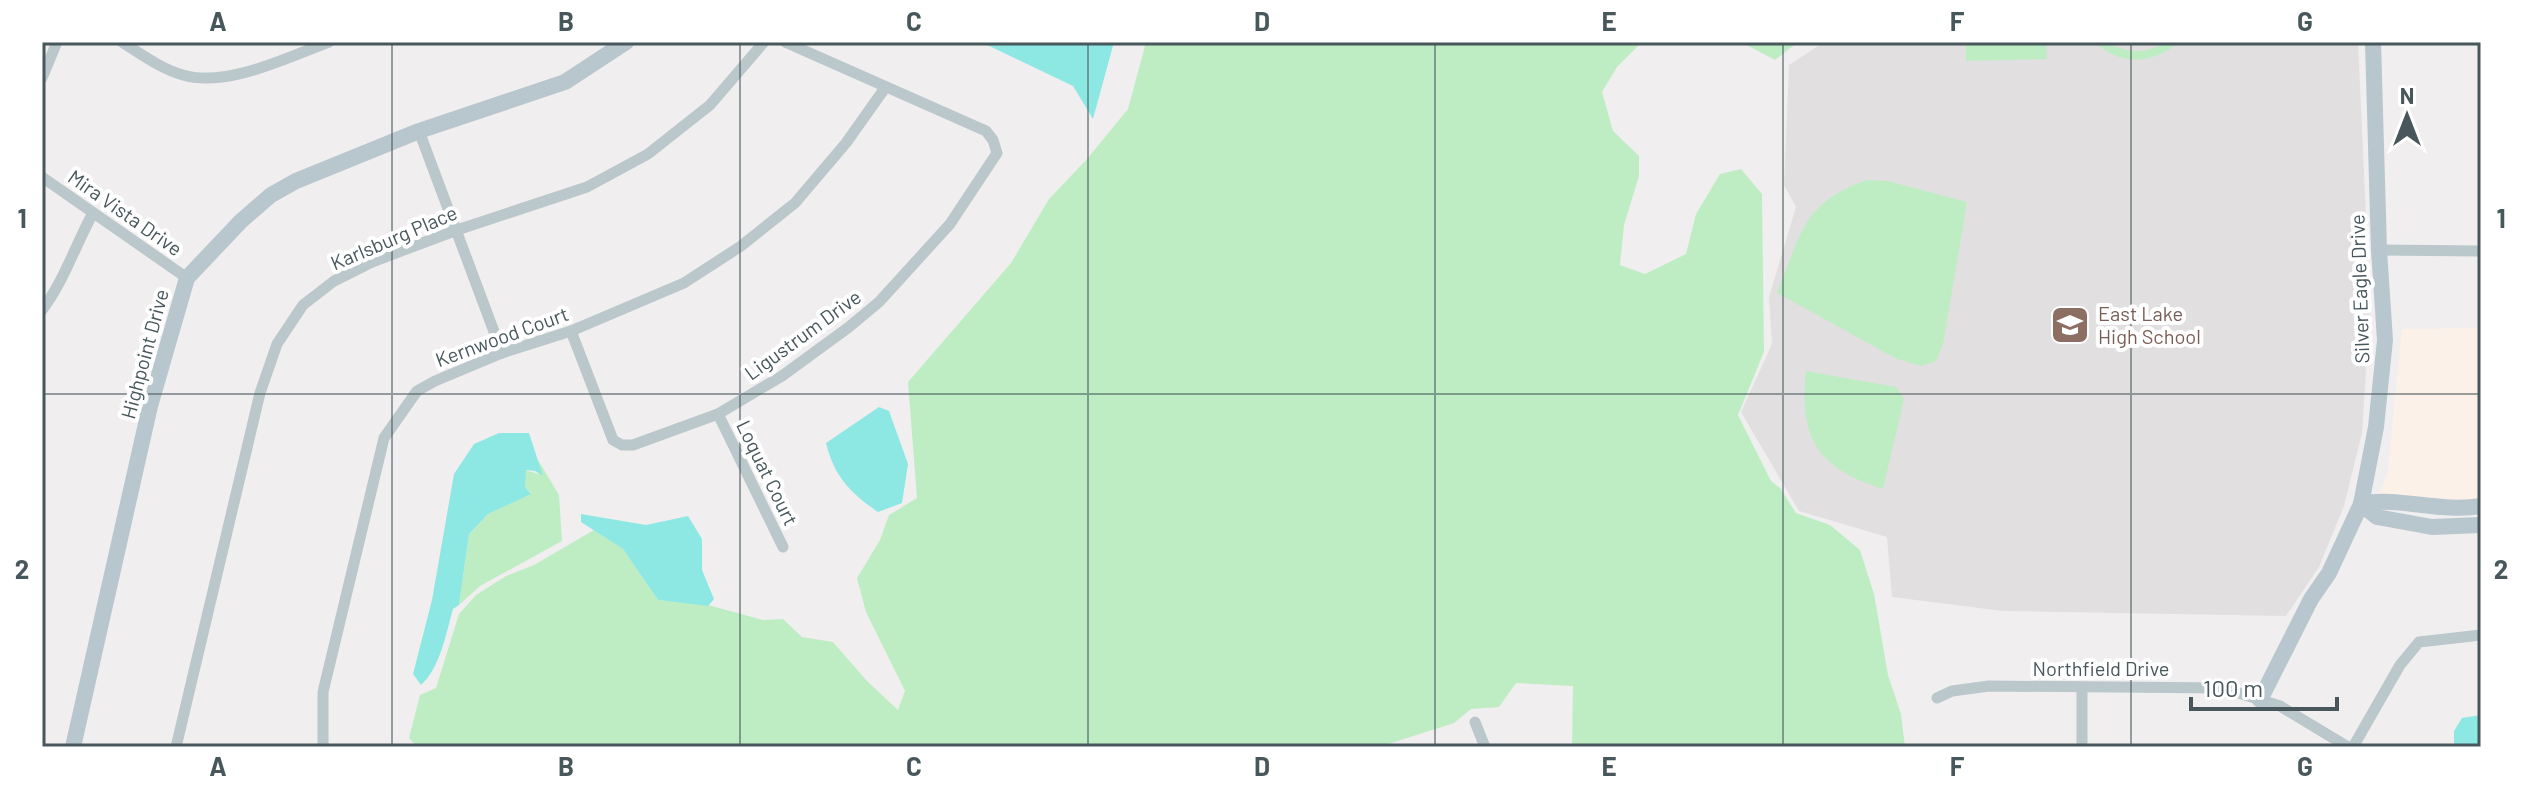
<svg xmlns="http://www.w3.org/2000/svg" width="2523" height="789" viewBox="0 0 2523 789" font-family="Barlow,sans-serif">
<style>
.commercial{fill:#fbf1e8}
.education{fill:#e2dfe0}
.green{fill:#beedc4}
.water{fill:#8de8e3}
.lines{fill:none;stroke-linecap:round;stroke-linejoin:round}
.street{stroke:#bac7cb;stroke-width:11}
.secondary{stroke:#b8c7cd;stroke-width:16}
.grid{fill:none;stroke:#47575b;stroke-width:2;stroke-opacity:0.55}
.labels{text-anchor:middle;stroke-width:8;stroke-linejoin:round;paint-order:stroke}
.street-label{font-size:20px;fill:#47575b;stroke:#fff}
.education-label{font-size:20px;fill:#785e54;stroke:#fff;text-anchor:start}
.neatline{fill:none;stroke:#47575b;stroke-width:3}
.grid-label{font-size:26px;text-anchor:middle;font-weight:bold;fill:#47575b}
</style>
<rect width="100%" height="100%" fill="#f1eeef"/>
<path class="commercial" d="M 2481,328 L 2481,500 L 2379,495 L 2388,469 L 2402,329 Z"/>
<path class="education" d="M 1824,42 L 2358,42 L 2370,306 L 2362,433 L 2344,506 L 2319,567 L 2286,616 L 2003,611 L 1892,597 L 1887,537 L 1799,511 L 1741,412 L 1772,344 L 1769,297 L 1796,207 L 1784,185 L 1789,65 Z"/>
<g class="green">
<path d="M 1146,42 L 1642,42 L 1617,67 L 1602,92 L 1613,131 L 1639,156 L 1639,176 L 1624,225 L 1620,265 L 1645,274 L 1686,254 L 1696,214 L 1720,174 L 1741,169 L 1762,194 L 1764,352 L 1738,415 L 1771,481 L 1780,488 L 1796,513 L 1830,525 L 1860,550 L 1874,594 L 1888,675 L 1901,714 L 1905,747 L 1572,747 L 1573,686 L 1516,683 L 1499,707 L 1471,709 L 1454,723 L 1379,747 L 417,747 L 409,738 L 420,695 L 436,688 L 459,614 L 476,595 L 506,576 L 534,565 L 594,530 L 623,549 L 658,600 L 708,605 L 763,620 L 783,619 L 802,637 L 833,642 L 867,681 L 898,710 L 905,691 L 866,612 L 857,578 L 880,540 L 889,515 L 917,498 L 908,382 L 1011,263 L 1049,199 L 1087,159 L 1128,109 Z"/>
<path d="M 1741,42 L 1798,42 L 1775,60 Z"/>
<path d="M 1966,42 L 2046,42 L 2047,59 L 1966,61 Z"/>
<path d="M 2095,42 C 2112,42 2123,52 2140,51 C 2155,50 2161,42 2178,42 C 2154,65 2119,66 2095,42 Z"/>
<path d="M 1867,180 L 1888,181 L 1967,202 L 1943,344 L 1936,361 L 1921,366 L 1897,359 L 1777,293 C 1801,235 1802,202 1867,180 Z"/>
<path d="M 1806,371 L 1896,387 L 1904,399 L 1883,489 C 1817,468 1799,439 1806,371 Z"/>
<path d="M 538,460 L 559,495 L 562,541 L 480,586 L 459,605 L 469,534 L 488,514 L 531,493 L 525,487 L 525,470 L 542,475 Z"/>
</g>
<g class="water">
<path d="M 981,42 L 1114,42 L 1093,119 L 1073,86 Z"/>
<path d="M 879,407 L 889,411 L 908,464 L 902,503 L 878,512 C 850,493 834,476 826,443 Z"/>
<path d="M 499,433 L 529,433 L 543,476 L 535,471 L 526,470 L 525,487 L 531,494 L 488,514 L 469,534 L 459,605 L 453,609 C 446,634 440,668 421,685 L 413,674 L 432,600 L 454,474 L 474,444 Z"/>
<path d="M 581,514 L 646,525 L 688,516 L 702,539 L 702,570 L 714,599 L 708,606 L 658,600 L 623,549 L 581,522 Z"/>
<path d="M 2481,715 L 2481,747 L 2454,747 L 2454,731 L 2462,718 Z"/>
</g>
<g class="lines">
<g class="street">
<path d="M 122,42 C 141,54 161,69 183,75 C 227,88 288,57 329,42"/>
<path d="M 42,78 L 57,42"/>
<path d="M 419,131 L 502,353"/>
<path d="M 42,177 L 187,278"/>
<path d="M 2379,250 L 2481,251"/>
<path d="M 42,310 C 63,283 76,244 93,213"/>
<path d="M 571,331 L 613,440 L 622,445 L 633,445 L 718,414 L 782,376 L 849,327 L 879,302 L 950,224 L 997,153 L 993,140 L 986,131 L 785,42"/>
<path d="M 718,414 L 783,547"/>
<path d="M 1937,698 L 1952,691 L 1989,686 L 2223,688 L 2280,706 L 2348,747"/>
<path d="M 1475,722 L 1485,747"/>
<path d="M 176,747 L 260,393 L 277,344 L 303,305 L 334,281 L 372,262 L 457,230 L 587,187 L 648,154 L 710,105 L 764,42"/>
<path d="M 323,747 L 323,692 L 384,438 L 417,391 L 435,381 L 502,353 L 571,331 L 684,283 L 741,246 L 795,203 L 846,143 L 885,88"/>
<path d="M 2082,747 L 2082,688"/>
<path d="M 2353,747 L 2400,665 L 2419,642 L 2481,635"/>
</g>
<g class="secondary">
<path d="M 2361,504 L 2377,517 L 2432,527 L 2481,525"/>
<path d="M 2361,504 C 2399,496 2439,513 2481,506"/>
<path d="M 2260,700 L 2311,599 L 2329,573 L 2361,504 L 2376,427 L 2385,340 L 2379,250 L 2373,42"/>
<path d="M 73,747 L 150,406 L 187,278 L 241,221 L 271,195 L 296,181 L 419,131 L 565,82 L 626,42"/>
</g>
</g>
<path class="grid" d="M 392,42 L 392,747M 740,42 L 740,747M 1088,42 L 1088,747M 1435,42 L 1435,747M 1783,42 L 1783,747M 2131,42 L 2131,747M 42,394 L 2481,394"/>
<defs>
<g id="school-square" transform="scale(2)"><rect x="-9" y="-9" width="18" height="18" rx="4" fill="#8d6e63" stroke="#fff"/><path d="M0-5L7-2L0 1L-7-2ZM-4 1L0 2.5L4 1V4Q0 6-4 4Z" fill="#fff"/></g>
</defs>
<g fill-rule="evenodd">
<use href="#school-square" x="2070" y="325"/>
</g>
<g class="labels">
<g class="street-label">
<text transform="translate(125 213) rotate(35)" y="7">Mira Vista Drive</text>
<text transform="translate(394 238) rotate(-23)" y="7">Karlsburg Place</text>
<text transform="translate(2360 289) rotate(-92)" y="7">Silver Eagle Drive</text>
<text transform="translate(803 335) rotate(-36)" y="7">Ligustrum Drive</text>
<text transform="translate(502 337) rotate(-20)" y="7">Kernwood Court</text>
<text transform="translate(145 354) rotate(-75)" y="7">Highpoint Drive</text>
<text transform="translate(767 473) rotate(64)" y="7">Loquat Court</text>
<text x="2101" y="676">Northfield Drive</text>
</g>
<g class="education-label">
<text x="2098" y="321">East Lake<tspan x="2098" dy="23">High School</tspan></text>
</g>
</g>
<rect width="2523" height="789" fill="none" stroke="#ffffff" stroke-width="88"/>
<g transform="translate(2407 116)" stroke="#ffffff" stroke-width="6" paint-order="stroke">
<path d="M0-6L14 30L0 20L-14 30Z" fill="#47575b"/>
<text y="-12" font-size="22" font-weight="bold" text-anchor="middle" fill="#47575b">N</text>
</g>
<path d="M2191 697v12h146v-12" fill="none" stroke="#47575b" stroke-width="4"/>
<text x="2203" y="697" font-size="24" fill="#47575b" stroke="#ffffff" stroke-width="6" paint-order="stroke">100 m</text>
<rect x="44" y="44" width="2435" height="701" class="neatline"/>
<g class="grid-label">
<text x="218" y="31">A</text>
<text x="566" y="31">B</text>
<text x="914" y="31">C</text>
<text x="1262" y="31">D</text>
<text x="1609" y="31">E</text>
<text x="1957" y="31">F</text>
<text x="2305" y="31">G</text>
<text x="22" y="228">1</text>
<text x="2501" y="228">1</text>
<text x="22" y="579">2</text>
<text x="2501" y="579">2</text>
<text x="218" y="776">A</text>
<text x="566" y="776">B</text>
<text x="914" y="776">C</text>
<text x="1262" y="776">D</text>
<text x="1609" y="776">E</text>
<text x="1957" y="776">F</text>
<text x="2305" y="776">G</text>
</g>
</svg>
